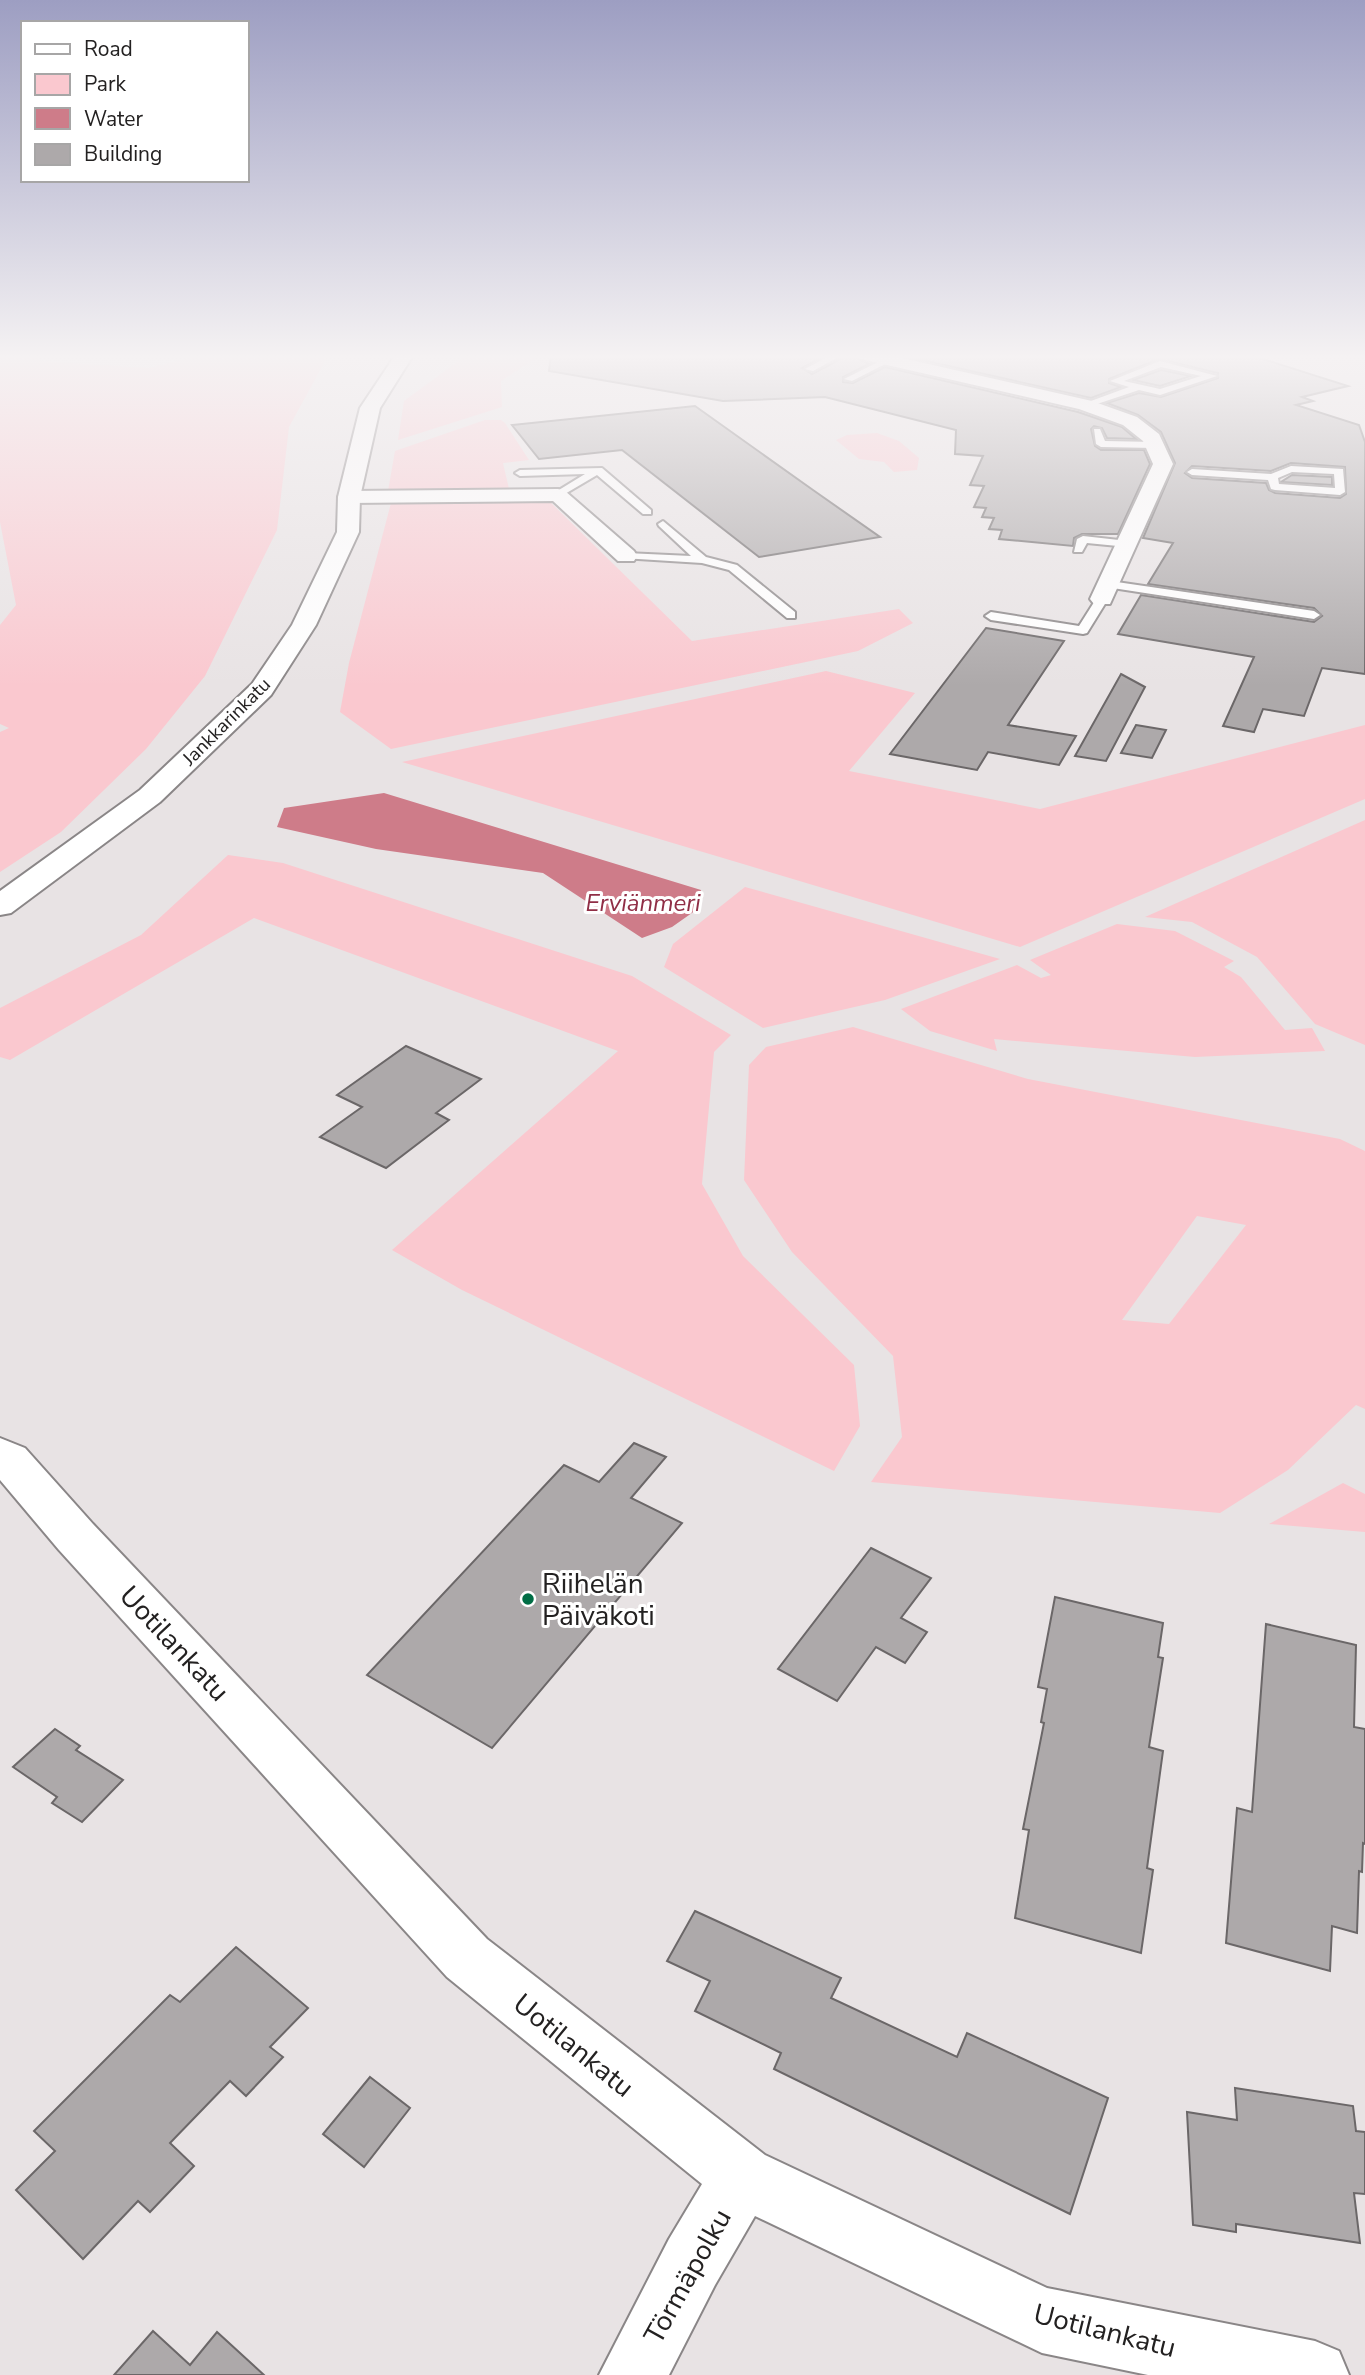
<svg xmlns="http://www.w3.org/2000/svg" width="1365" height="2375" viewBox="0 0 1365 2375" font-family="'Nunito Sans',sans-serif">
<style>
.green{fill:#fac8cf;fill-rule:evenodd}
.water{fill:#ce7c89}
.building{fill:#ada9aa;stroke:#6b6768;stroke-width:2;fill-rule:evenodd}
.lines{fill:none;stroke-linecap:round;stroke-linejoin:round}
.service-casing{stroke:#8a8687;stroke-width:4}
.minor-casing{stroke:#8a8687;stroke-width:4}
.tertiary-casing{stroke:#8a8687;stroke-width:4}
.service{fill:#fff;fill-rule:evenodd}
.minor{fill:#fff;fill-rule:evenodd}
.tertiary{fill:#fff;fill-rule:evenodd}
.poi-dot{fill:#006d45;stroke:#fff;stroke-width:2.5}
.labels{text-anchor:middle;stroke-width:6;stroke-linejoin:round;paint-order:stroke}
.far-street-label{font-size:19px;fill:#232121;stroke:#fff}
.water-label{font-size:24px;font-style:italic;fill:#902e46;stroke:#fff}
.near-poi-label{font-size:28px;fill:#232121;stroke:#fff;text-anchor:start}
.near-street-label{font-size:28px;fill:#232121;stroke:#fff}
</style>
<rect width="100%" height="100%" fill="#e8e3e4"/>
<g class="green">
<path d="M 0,354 L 32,354 L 40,361 L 149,368 L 205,354 L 329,354 L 289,427 L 277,530 L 205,676 L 146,749 L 61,832 L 0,872 L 0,732 L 9,728 L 0,724 L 0,625 L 16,605 L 0,522 Z"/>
<path d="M 468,354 L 542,354 L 501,381 L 502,407 L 398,440 L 404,401 Z"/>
<path d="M 485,420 L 501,420 L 505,423 L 529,460 L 503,463 L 509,489 L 388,491 L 395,451 Z"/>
<path d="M 877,433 L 899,441 L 919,458 L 917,470 L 894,472 L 884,462 L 859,459 L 836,440 L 847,435 Z"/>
<path d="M 548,500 L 692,641 L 899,609 L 913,623 L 858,651 L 391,749 L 340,712 L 349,663 L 391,503 Z"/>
<path d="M 826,671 L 915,693 L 849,771 L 1040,809 L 1365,725 L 1365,799 L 1020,947 L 402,762 Z"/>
<path d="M 1365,820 L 1365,1045 L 1315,1024 L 1257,957 L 1192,922 L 1145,917 Z"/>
<path d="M 228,855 L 283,863 L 632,976 L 731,1035 L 714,1052 L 702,1184 L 743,1256 L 854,1365 L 860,1426 L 834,1471 L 462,1290 L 392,1250 L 618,1051 L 254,918 L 10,1060 L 0,1057 L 0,1008 L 141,935 Z"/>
<path d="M 745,887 L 1000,959 L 885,1000 L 763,1028 L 664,967 L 673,944 Z"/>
<path d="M 1117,924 L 1175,931 L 1234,961 L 1224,967 L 1241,977 L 1285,1030 L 1312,1028 L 1325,1051 L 1195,1057 L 994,1039 L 997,1051 L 930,1031 L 901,1009 L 1017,965 L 1041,978 L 1051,975 L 1030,960 Z"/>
<path d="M 853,1027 L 1028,1079 L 1340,1139 L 1365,1151 L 1365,1409 L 1356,1405 L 1288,1470 L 1220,1513 L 871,1482 L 902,1437 L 893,1356 L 792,1252 L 744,1180 L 749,1065 L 766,1047 ZM 1197,1216 L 1246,1225 L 1169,1324 L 1122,1320 Z"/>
<path d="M 1343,1483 L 1365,1494 L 1365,1532 L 1269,1524 Z"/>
</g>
<path class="water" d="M 384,793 L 701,890 L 699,908 L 672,927 L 642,938 L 543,873 L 376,849 L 277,827 L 284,808 Z"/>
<g class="building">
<path d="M 551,354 L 828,354 L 802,368 L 812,374 L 850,354 L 869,364 L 843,377 L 843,382 L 853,383 L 885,367 L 1078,412 L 1122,427 L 1136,439 L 1107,438 L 1102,428 L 1094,426 L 1091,429 L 1095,446 L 1101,450 L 1144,450 L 1150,464 L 1118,534 L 1082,534 L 1074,538 L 1073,546 L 999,539 L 1002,530 L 989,529 L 994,518 L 982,517 L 986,508 L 974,507 L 984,486 L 970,485 L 983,456 L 955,454 L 956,430 L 825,397 L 723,401 L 549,371 Z"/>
<path d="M 895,354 L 1247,354 L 1348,386 L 1302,397 L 1313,401 L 1296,405 L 1359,425 L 1365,442 L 1365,674 L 1322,668 L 1304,716 L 1263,709 L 1254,732 L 1223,726 L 1254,657 L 1118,634 L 1141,595 L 1314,622 L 1322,616 L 1314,608 L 1148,584 L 1173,543 L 1143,538 L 1175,463 L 1161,432 L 1138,415 L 1107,403 L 1139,393 L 1161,397 L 1218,378 L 1218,373 L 1159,359 L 1109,379 L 1109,383 L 1121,387 L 1091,398 ZM 1291,463 L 1345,467 L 1346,494 L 1340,498 L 1275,493 L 1269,490 L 1266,483 L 1192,478 L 1185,473 L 1192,466 L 1271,471 Z"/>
<path d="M 1161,370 L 1191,376 L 1160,386 L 1133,380 Z"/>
<path d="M 695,406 L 813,490 L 880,537 L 759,557 L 622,450 L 539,459 L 512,425 Z"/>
<path d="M 1292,475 L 1332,477 L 1332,485 L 1281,482 Z"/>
<path d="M 986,628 L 1064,641 L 1008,725 L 1076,736 L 1059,765 L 988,752 L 977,770 L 890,754 Z"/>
<path d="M 1121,674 L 1145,687 L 1106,761 L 1075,756 Z"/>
<path d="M 1136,725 L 1166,730 L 1152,758 L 1121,753 Z"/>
<path d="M 406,1046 L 481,1079 L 436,1113 L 449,1120 L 386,1168 L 320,1137 L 362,1107 L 337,1095 Z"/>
<path d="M 634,1443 L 666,1457 L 631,1498 L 682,1523 L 492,1748 L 367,1675 L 564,1465 L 599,1482 Z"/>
<path d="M 871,1548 L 931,1578 L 901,1618 L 927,1632 L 905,1663 L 876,1647 L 837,1701 L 778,1669 Z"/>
<path d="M 1055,1597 L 1163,1623 L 1158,1657 L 1163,1658 L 1149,1747 L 1163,1751 L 1147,1868 L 1153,1870 L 1141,1953 L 1015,1918 L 1029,1830 L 1023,1829 L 1044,1723 L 1041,1722 L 1047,1689 L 1038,1687 Z"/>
<path d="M 1266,1624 L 1356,1645 L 1354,1727 L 1365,1729 L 1365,1844 L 1363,1843 L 1362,1872 L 1359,1871 L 1357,1933 L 1332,1926 L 1330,1971 L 1226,1943 L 1237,1808 L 1252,1812 Z"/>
<path d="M 55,1729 L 80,1746 L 76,1750 L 123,1780 L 82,1822 L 52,1803 L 57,1797 L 13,1767 Z"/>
<path d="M 695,1911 L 841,1978 L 831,1998 L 957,2057 L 967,2033 L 1108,2098 L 1070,2214 L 774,2069 L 781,2053 L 695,2011 L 710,1981 L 667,1961 Z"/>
<path d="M 236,1947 L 308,2008 L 270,2047 L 283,2057 L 246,2096 L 230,2081 L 170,2143 L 194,2166 L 150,2212 L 138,2201 L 83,2259 L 16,2190 L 55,2151 L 34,2131 L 170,1995 L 180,2002 Z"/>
<path d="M 370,2077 L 410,2108 L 364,2167 L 323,2134 Z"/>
<path d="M 1235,2088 L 1353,2106 L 1356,2131 L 1365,2132 L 1365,2194 L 1354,2193 L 1360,2243 L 1236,2224 L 1236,2232 L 1193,2225 L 1187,2112 L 1237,2120 Z"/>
<path d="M 153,2331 L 190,2365 L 217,2332 L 264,2375 L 114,2375 Z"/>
</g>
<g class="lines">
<g class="service-casing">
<g id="service">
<path d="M 833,354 L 844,354 L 813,371 L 805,369 Z"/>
<path d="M 886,358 L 893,360 L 852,381 L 844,379 Z"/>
<path d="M 1160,361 L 1217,376 L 1160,395 L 1139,390 L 1088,407 L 1080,405 L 1129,387 L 1110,381 ZM 1161,367 L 1201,376 L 1160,389 L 1124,381 Z"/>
<path d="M 1094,429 L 1100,429 L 1105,441 L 1155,442 L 1160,445 L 1155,448 L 1101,447 L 1096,444 Z"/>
<path d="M 1291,466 L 1343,469 L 1345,492 L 1340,495 L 1275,490 L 1271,489 L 1268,480 L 1192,475 L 1187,472 L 1192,469 L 1271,474 ZM 1292,472 L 1334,474 L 1335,488 L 1279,484 L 1278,478 Z"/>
<path d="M 602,468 L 651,510 L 651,514 L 643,514 L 597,475 L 558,498 L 554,497 L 554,493 L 585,474 L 520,476 L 515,473 L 520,470 Z"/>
<path d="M 663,521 L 706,557 L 737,565 L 795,612 L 795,618 L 787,618 L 729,570 L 702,563 L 622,558 L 622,554 L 626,553 L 691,556 L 659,526 L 658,524 Z"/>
<path d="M 1083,536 L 1128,541 L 1134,544 L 1128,547 L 1087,543 L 1082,552 L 1074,552 L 1077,539 Z"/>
<path d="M 1110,581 L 1314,611 L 1320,615 L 1314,619 L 1106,587 L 1104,585 Z"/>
<path d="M 1098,596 L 1108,599 L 1087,633 L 1083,634 L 991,620 L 985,616 L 991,612 L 1079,626 Z"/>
</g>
</g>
<g class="minor-casing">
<g id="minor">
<path d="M 852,354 L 884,354 L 1092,401 L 1137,417 L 1159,434 L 1173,464 L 1110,604 L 1094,604 L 1090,599 L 1153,464 L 1143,441 L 1123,425 L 1079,409 L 861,359 Z"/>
<path d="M 558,489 L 565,491 L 634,551 L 637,556 L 634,561 L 618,561 L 553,501 L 349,503 L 338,497 L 349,491 Z"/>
<path d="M 0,1438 L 25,1448 L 93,1524 L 487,1939 L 765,2155 L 1047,2288 L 1315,2341 L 1339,2351 L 1349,2375 L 1148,2375 L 1042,2353 L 755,2216 L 715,2285 L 669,2375 L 599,2375 L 669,2239 L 702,2184 L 447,1977 L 59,1550 L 0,1480 Z"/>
</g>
</g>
<g class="tertiary-casing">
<path id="tertiary" d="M 396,354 L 414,354 L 380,408 L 360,497 L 359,532 L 316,625 L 271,695 L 160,802 L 11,913 L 0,915 L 0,891 L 140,790 L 252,684 L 292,625 L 337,532 L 338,497 L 360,408 Z"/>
</g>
<use href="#service" class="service"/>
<use href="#minor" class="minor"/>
<use href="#tertiary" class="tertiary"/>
</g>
<linearGradient id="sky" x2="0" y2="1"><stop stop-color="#9d9ec2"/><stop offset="0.52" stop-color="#f5f2f3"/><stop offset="1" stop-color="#f5f2f3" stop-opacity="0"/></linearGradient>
<rect width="1365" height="686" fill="url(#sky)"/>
<circle class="poi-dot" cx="528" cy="1599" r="7"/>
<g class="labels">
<g class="far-street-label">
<text transform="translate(226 721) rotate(-45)" y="7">Jankkarinkatu</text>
</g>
<g class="water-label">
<text x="643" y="911">Erviänmeri</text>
</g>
<g class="near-poi-label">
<text x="542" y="1593">Riihelän<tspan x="542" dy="32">Päiväkoti</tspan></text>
</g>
<g class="near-street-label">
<text transform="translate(175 1643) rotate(47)" y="10">Uotilankatu</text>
<text transform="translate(574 2045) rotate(39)" y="10">Uotilankatu</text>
<text transform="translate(687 2276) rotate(-61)" y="10">Törmäpolku</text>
<text transform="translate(1105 2330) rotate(14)" y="10">Uotilankatu</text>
</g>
</g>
<rect x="21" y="21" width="228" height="161" fill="#ffffff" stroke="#a7a6a6" stroke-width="2"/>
<rect x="35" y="44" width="35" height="10" fill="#ffffff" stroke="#a7a6a6" stroke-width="2"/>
<text x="84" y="56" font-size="21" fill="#232121">Road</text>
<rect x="35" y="74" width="35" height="21" fill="#fac8cf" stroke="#a7a6a6" stroke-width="2"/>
<text x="84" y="91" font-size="21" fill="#232121">Park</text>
<rect x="35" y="108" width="35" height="21" fill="#ce7c89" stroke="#a7a6a6" stroke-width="2"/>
<text x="84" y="126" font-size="21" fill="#232121">Water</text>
<rect x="35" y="144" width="35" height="21" fill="#ada9aa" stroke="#a7a6a6" stroke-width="2"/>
<text x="84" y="161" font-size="21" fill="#232121">Building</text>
</svg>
